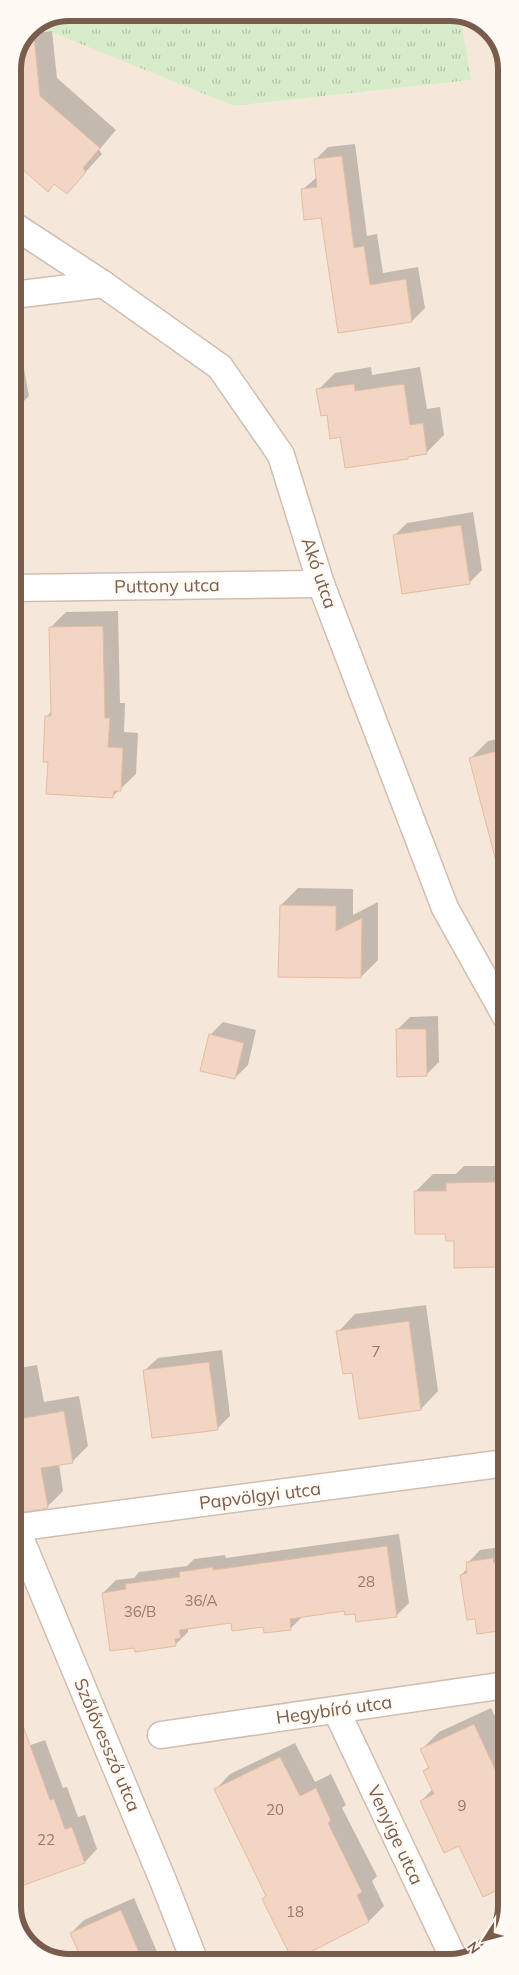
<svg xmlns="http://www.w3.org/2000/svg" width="519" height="1975" viewBox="0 0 519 1975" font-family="Mulish,sans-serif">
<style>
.residential{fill:#f5e8da}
.grass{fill:url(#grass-tufts)}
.shadow{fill:#0003}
.building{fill:#f3d5c3;stroke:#e6bba3}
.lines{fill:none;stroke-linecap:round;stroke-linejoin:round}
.street-casing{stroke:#d1beb0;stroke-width:29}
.street{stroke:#fff;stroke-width:26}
.labels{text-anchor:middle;stroke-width:5;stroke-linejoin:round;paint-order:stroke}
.number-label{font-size:15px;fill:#987a6a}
.street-label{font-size:18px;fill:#7a5c4d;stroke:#fffaf3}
.rim{fill:none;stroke:#7a5c4d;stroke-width:6}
</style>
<defs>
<pattern id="grass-tufts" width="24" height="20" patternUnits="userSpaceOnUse" patternTransform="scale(1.25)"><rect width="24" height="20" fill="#d8ecc9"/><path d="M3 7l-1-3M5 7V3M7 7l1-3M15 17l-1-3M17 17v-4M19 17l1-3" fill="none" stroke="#b4c2a5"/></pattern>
</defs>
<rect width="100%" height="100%" fill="#fdf6ec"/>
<path class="residential" d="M 460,14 L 487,27 L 505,58 L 506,1906 L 493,1943 L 461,1961 L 65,1962 L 32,1948 L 14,1917 L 13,69 L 29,29 L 36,26 L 234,106 L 470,80 Z"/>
<path class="grass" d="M 69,13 L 457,13 L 460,14 L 471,80 L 234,106 L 36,26 Z"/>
<g class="shadow">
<path d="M 52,31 L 57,78 L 116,130 L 99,150 L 102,154 L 67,192 L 55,183 L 48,190 L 13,159 L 13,69 L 27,34 Z"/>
<path d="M 355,144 L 367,236 L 377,234 L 383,273 L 418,267 L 425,308 L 412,321 L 339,332 L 322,216 L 302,190 L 317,177 L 315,160 L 328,147 Z"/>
<path d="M 19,342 L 29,396 L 16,409 L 13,409 L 13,343 Z"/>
<path d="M 371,367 L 372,375 L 420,367 L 427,409 L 440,407 L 444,435 L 427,452 L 410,455 L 408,458 L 341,436 L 328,414 L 318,390 L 335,373 Z"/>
<path d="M 473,512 L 482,570 L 469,583 L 394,536 L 407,523 Z"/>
<path d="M 118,611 L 120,703 L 125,703 L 124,732 L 138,733 L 136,774 L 113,796 L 49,761 L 47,716 L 52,711 L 51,627 L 66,612 Z"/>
<path d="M 506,737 L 506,834 L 470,759 L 488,741 Z"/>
<path d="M 298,888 L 353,889 L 353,915 L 378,902 L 378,960 L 361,977 L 281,905 Z"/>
<path d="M 438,1016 L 439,1062 L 426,1075 L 397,1030 L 410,1017 Z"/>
<path d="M 223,1022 L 256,1030 L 248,1065 L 235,1078 L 210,1035 Z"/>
<path d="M 464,1166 L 506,1166 L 506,1257 L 497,1266 L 455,1240 L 416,1191 L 433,1174 L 456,1174 Z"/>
<path d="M 426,1305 L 438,1391 L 421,1409 L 338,1332 L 355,1314 Z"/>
<path d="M 222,1350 L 230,1416 L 217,1429 L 145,1370 L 158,1358 Z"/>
<path d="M 37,1365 L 44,1402 L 79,1396 L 88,1446 L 72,1462 L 59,1464 L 63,1491 L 47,1507 L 18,1472 L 13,1473 L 13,1369 Z"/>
<path d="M 399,1534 L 409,1603 L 396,1616 L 356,1612 L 345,1610 L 304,1615 L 291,1628 L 232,1622 L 188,1629 L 188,1632 L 175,1645 L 103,1593 L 116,1580 L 134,1578 L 139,1572 L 187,1566 L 194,1559 L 225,1555 L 226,1558 Z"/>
<path d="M 506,1546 L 506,1629 L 478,1633 L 476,1618 L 461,1575 L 468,1568 L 468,1563 L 480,1550 Z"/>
<path d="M 491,1708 L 506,1739 L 506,1884 L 483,1895 L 459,1844 L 421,1801 L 433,1789 L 424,1771 L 429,1766 L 421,1750 L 439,1732 Z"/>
<path d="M 45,1740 L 63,1788 L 67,1787 L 78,1817 L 85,1815 L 97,1849 L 85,1862 L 25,1883 L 14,1852 L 14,1751 Z"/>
<path d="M 295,1743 L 315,1782 L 331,1774 L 346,1805 L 342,1808 L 377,1876 L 372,1881 L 384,1906 L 369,1921 L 293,1959 L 267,1895 L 215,1790 L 230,1774 Z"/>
<path d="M 134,1898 L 158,1954 L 150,1962 L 84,1962 L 71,1933 L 84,1920 Z"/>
<path d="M 14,1912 L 22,1932 L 14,1917 Z"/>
</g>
<g class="building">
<path d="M 33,27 L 40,96 L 100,148 L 83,168 L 86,172 L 67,194 L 54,184 L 48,192 L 13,161 L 12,69 L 29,29 Z"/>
<path d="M 342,156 L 354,248 L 364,246 L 370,285 L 406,279 L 412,322 L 338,333 L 321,218 L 304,220 L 301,189 L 317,187 L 314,159 Z"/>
<path d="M 354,384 L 355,391 L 404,384 L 410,425 L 423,423 L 427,454 L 408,457 L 408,459 L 345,468 L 340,437 L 330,439 L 327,415 L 321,416 L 316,389 Z"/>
<path d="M 461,525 L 470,584 L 402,594 L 393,535 Z"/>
<path d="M 103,626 L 105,718 L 110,718 L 108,747 L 123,748 L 121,791 L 114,791 L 113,798 L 46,794 L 48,762 L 43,762 L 45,716 L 51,716 L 49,627 Z"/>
<path d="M 506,749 L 506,864 L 497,865 L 469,758 Z"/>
<path d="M 280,905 L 336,906 L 336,931 L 362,918 L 361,978 L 278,977 Z"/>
<path d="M 396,1029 L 426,1029 L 427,1076 L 397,1077 Z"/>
<path d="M 209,1034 L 244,1043 L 235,1079 L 200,1071 Z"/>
<path d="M 496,1182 L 497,1267 L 454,1268 L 454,1241 L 446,1241 L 445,1234 L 415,1234 L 414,1191 L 446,1191 L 446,1183 Z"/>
<path d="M 409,1321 L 421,1410 L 359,1419 L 352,1373 L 343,1374 L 336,1331 Z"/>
<path d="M 209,1362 L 218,1430 L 152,1438 L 143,1370 Z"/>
<path d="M 64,1411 L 73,1463 L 41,1468 L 48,1508 L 23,1512 L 17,1474 L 13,1474 L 13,1420 Z"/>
<path d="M 387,1546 L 397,1617 L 356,1622 L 355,1614 L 345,1615 L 344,1611 L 290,1619 L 291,1630 L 264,1633 L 263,1627 L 232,1631 L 231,1623 L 179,1630 L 181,1638 L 175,1639 L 176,1646 L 135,1652 L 134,1648 L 110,1651 L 102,1593 L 126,1589 L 125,1584 L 180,1577 L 179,1572 L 213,1567 L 213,1570 Z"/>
<path d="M 493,1558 L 494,1563 L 506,1561 L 506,1630 L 477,1634 L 475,1619 L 467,1620 L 460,1575 L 467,1573 L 466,1562 Z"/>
<path d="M 14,1709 L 17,1709 L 50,1800 L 54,1799 L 65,1829 L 72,1827 L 85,1863 L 24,1885 L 14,1856 Z"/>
<path d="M 474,1724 L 506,1793 L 506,1886 L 483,1897 L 459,1846 L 444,1853 L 420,1801 L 434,1794 L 423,1771 L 429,1768 L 420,1749 Z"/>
<path d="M 280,1757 L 300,1796 L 316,1788 L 331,1821 L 328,1823 L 362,1892 L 357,1895 L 369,1922 L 293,1961 L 262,1899 L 266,1896 L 214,1789 Z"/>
<path d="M 121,1910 L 143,1962 L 83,1962 L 70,1933 Z"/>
</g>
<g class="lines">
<g class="street-casing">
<g id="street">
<path d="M 13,225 L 103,284 L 220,367 L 281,455 L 321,584 L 445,908 L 506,1017"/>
<path d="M 13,295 L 103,284"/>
<path d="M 13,588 L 321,584"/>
<path d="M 13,1528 L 506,1463"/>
<path d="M 16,1528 L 164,1883 L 195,1962"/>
<path d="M 336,1710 L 455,1961"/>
<path d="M 161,1735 L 506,1685"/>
</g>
</g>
<use href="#street" class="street"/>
</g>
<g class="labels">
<g class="number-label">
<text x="376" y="1357">7</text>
<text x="366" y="1587">28</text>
<text x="201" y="1606">36/A</text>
<text x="140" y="1617">36/B</text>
<text x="462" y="1811">9</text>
<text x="275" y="1815">20</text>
<text x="46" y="1845">22</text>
<text x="295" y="1917">18</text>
</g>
<g class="street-label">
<text transform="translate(319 573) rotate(71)" y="6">Akó utca</text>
<text transform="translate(167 586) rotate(-1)" y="6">Puttony utca</text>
<text transform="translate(260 1496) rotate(-7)" y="6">Papvölgyi utca</text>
<text transform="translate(334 1710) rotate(-8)" y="6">Hegybíró utca</text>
<text transform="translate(107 1745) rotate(67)" y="6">Szőlővessző utca</text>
<text transform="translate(395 1835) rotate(65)" y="6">Venyige utca</text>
</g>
</g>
<path d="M0 0H519V1975H0ZM69 21H450A48 48 0 0 1 498 69V1906A48 48 0 0 1 450 1954H69A48 48 0 0 1 21 1906V69A48 48 0 0 1 69 21Z" fill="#fffaf3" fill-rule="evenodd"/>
<path class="rim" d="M69 21H450A48 48 0 0 1 498 69V1906A48 48 0 0 1 450 1954H69A48 48 0 0 1 21 1906V69A48 48 0 0 1 69 21Z"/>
<g transform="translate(484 1940) rotate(234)" stroke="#fffaf3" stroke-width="4" paint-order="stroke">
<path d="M0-4L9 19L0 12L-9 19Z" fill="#7a5c4d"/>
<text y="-8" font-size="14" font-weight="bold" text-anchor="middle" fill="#7a5c4d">N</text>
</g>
</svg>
